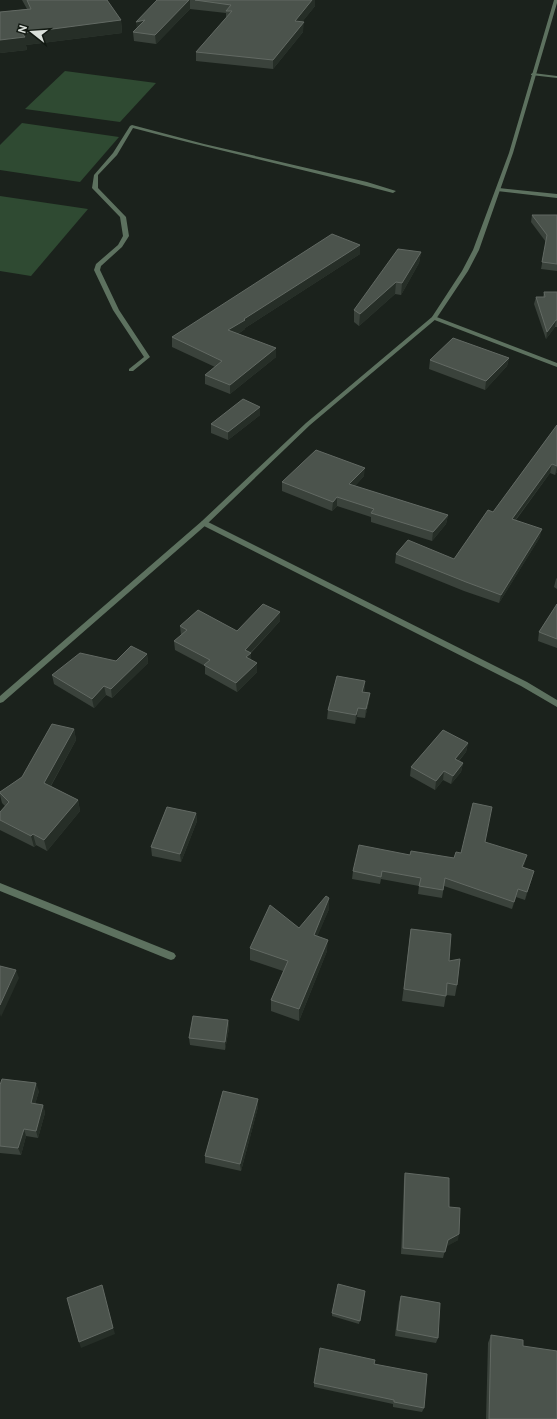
<svg xmlns="http://www.w3.org/2000/svg" width="557" height="1419" viewBox="0 0 557 1419" font-family="Overpass,sans-serif">
<style>
.green{fill:#2f4a32}
.lines{fill:none;stroke-linecap:round;stroke-linejoin:round}
.minor{fill:#5d715f;fill-rule:evenodd}
.tertiary{fill:#5d715f;fill-rule:evenodd}
.wall{fill:#3a423b}
.shaded-wall{fill:#262e27}
.building{fill:#4b534c;stroke:#626963}
</style>
<rect width="100%" height="100%" fill="#1b221c"/>
<g class="green">
<path d="M 65,71 L 156,83 L 120,122 L 25,109 Z"/>
<path d="M 22,123 L 119,137 L 80,182 L 0,170 L 0,145 Z"/>
<path d="M 0,196 L 88,209 L 31,276 L 0,271 Z"/>
</g>
<g class="lines">
<g class="minor">
<path d="M 533,73 L 557,76 L 557,78 L 531,75 L 531,74 Z"/>
<path d="M 132,125 L 204,144 L 367,182 L 396,191 L 393,193 C 307,170 219,151 133,128 L 117,155 L 98,175 L 98,188 L 126,217 L 129,236 L 122,247 L 101,266 L 100,270 L 119,310 L 150,357 L 133,371 L 129,371 L 129,369 L 144,357 L 113,310 L 94,270 L 96,264 L 118,245 L 123,236 L 120,217 L 92,188 L 94,175 L 113,153 L 130,126 Z"/>
<path d="M 499,188 L 557,194 L 557,198 L 497,191 L 497,189 Z"/>
<path d="M 434,316 L 557,363 L 557,367 L 432,319 L 432,317 Z"/>
<path d="M 202,521 L 206,521 L 527,682 L 557,700 L 557,707 L 521,686 L 202,525 L 201,523 Z"/>
<path d="M 0,883 L 174,953 L 176,956 L 174,959 L 171,960 L 168,959 L 0,891 Z"/>
</g>
<path class="tertiary" d="M 554,0 L 557,0 L 557,3 L 513,153 L 479,250 L 468,271 L 436,319 L 310,425 L 206,525 L 3,702 L 0,703 L 0,696 L 202,521 L 306,423 L 432,317 L 462,271 L 473,250 L 509,153 Z"/>
</g>
<g class="wall">
<path d="M 22,0 L 107,0 L 121,20 L 122,33 L 26,45 L 27,50 L 0,53 L 0,12 L 27,9 Z"/>
<path d="M 157,0 L 315,0 L 315,6 L 302,22 L 303,32 L 273,69 L 196,61 L 196,52 L 226,18 L 226,13 L 190,9 L 156,44 L 134,41 L 133,32 L 137,29 Z"/>
<path d="M 532,215 L 557,215 L 557,271 L 541,269 L 546,242 L 531,222 Z"/>
<path d="M 360,245 L 360,254 L 245,328 L 245,329 L 238,334 L 276,357 L 230,394 L 205,384 L 205,375 L 215,367 L 172,347 L 172,337 Z"/>
<path d="M 421,252 L 419,263 L 401,295 L 395,294 L 359,326 L 354,322 L 354,310 Z"/>
<path d="M 544,292 L 557,292 L 557,327 L 555,327 L 546,339 L 534,304 L 536,297 L 543,297 Z"/>
<path d="M 509,358 L 507,366 L 485,390 L 429,369 L 430,360 Z"/>
<path d="M 260,407 L 260,415 L 228,440 L 211,433 L 211,424 Z"/>
<path d="M 557,425 L 557,472 L 555,475 L 550,473 L 516,520 L 540,537 L 499,603 L 464,591 L 395,563 L 396,554 L 454,559 L 493,512 Z"/>
<path d="M 364,476 L 355,486 L 448,515 L 446,524 L 432,541 L 371,522 L 371,517 L 337,506 L 332,511 L 282,491 L 282,482 Z"/>
<path d="M 557,578 L 557,589 L 554,587 L 556,579 Z"/>
<path d="M 557,604 L 557,648 L 538,641 L 539,632 Z"/>
<path d="M 280,612 L 280,621 L 251,653 L 251,660 L 257,672 L 237,692 L 205,674 L 205,666 L 175,650 L 174,641 L 181,635 L 180,626 L 237,631 Z"/>
<path d="M 147,654 L 148,663 L 112,698 L 106,695 L 94,708 L 54,684 L 52,675 L 116,661 Z"/>
<path d="M 365,689 L 364,692 L 369,701 L 365,718 L 357,717 L 355,724 L 327,719 L 328,710 Z"/>
<path d="M 74,729 L 76,740 L 51,786 L 78,800 L 80,811 L 47,851 L 36,845 L 34,847 L 0,830 L 0,812 L 5,806 L 2,803 L 0,795 L 0,792 L 22,777 Z"/>
<path d="M 468,743 L 466,752 L 459,761 L 463,763 L 461,772 L 451,784 L 443,780 L 435,790 L 410,776 L 411,767 Z"/>
<path d="M 196,813 L 197,821 L 181,862 L 152,856 L 151,847 Z"/>
<path d="M 485,842 L 525,863 L 523,867 L 532,878 L 525,900 L 516,897 L 512,909 L 444,886 L 442,898 L 418,894 L 419,886 L 381,879 L 380,884 L 352,879 L 353,871 L 410,855 L 454,858 L 461,853 Z"/>
<path d="M 329,909 L 317,936 L 327,951 L 299,1021 L 271,1011 L 271,1000 L 283,971 L 250,960 L 250,948 L 299,928 Z"/>
<path d="M 411,929 L 449,961 L 457,985 L 455,996 L 446,995 L 444,1007 L 402,1001 Z"/>
<path d="M 228,1020 L 229,1028 L 225,1050 L 190,1045 L 189,1038 Z"/>
<path d="M 0,1085 L 39,1091 L 35,1104 L 43,1105 L 45,1113 L 38,1138 L 26,1136 L 21,1155 L 0,1153 Z"/>
<path d="M 258,1099 L 258,1107 L 241,1171 L 205,1163 L 205,1156 Z"/>
<path d="M 405,1173 L 449,1207 L 458,1240 L 446,1246 L 443,1258 L 401,1254 L 404,1180 Z"/>
<path d="M 365,1291 L 359,1324 L 332,1316 L 332,1313 Z"/>
<path d="M 401,1296 L 438,1338 L 436,1343 L 395,1336 L 399,1302 Z"/>
<path d="M 491,1335 L 523,1346 L 557,1419 L 486,1419 L 488,1343 Z"/>
<path d="M 374,1364 L 424,1408 L 422,1412 L 393,1407 L 393,1404 L 314,1387 L 314,1383 Z"/>
</g>
<g class="shaded-wall">
<path d="M 189,0 L 190,0 L 190,9 L 156,44 L 155,35 Z"/>
<path d="M 312,0 L 315,0 L 315,6 L 295,31 L 295,21 Z"/>
<path d="M 121,20 L 122,33 L 26,45 L 27,50 L 0,53 L 0,40 L 22,33 Z"/>
<path d="M 145,20 L 137,31 L 136,22 Z"/>
<path d="M 304,22 L 303,32 L 273,69 L 273,60 Z"/>
<path d="M 360,245 L 360,254 L 245,328 L 245,329 L 229,340 L 228,330 L 244,319 Z"/>
<path d="M 421,252 L 419,263 L 401,295 L 402,283 Z"/>
<path d="M 396,282 L 395,294 L 359,326 L 360,314 Z"/>
<path d="M 556,320 L 555,327 L 546,339 L 547,332 Z"/>
<path d="M 276,348 L 276,357 L 230,394 L 230,385 Z"/>
<path d="M 509,358 L 507,366 L 485,390 L 486,381 Z"/>
<path d="M 260,407 L 260,415 L 228,440 L 228,432 Z"/>
<path d="M 552,464 L 550,473 L 510,527 L 512,519 Z"/>
<path d="M 557,465 L 557,472 L 555,475 L 557,466 Z"/>
<path d="M 365,468 L 364,476 L 349,493 L 349,484 Z"/>
<path d="M 337,497 L 337,506 L 332,511 L 333,502 Z"/>
<path d="M 448,515 L 446,524 L 432,541 L 433,532 Z"/>
<path d="M 542,529 L 540,537 L 499,603 L 501,595 Z"/>
<path d="M 280,612 L 280,621 L 249,654 L 251,653 L 251,662 L 246,666 L 245,650 Z"/>
<path d="M 147,654 L 148,663 L 112,698 L 111,689 Z"/>
<path d="M 257,663 L 257,672 L 237,692 L 236,683 Z"/>
<path d="M 365,681 L 365,689 L 362,700 L 362,692 Z"/>
<path d="M 104,686 L 106,695 L 94,708 L 92,699 Z"/>
<path d="M 370,693 L 369,701 L 365,718 L 366,709 Z"/>
<path d="M 358,708 L 357,717 L 355,724 L 356,715 Z"/>
<path d="M 74,729 L 76,740 L 46,794 L 44,783 Z"/>
<path d="M 468,743 L 466,752 L 453,767 L 455,759 Z"/>
<path d="M 463,763 L 461,772 L 451,784 L 453,776 Z"/>
<path d="M 444,771 L 443,780 L 435,790 L 436,781 Z"/>
<path d="M 78,800 L 80,811 L 47,851 L 44,840 Z"/>
<path d="M 196,813 L 197,821 L 181,862 L 180,854 Z"/>
<path d="M 33,834 L 36,845 L 34,847 L 31,836 Z"/>
<path d="M 527,855 L 525,863 L 520,874 L 522,867 Z"/>
<path d="M 534,871 L 532,878 L 525,900 L 527,892 Z"/>
<path d="M 518,889 L 516,897 L 512,909 L 514,902 Z"/>
<path d="M 329,898 L 329,909 L 313,947 L 314,935 Z"/>
<path d="M 328,940 L 327,951 L 299,1021 L 299,1009 Z"/>
<path d="M 16,970 L 19,978 L 1,1017 L 0,1014 L 0,1005 Z"/>
<path d="M 228,1020 L 229,1028 L 225,1050 L 225,1042 Z"/>
<path d="M 36,1083 L 39,1091 L 33,1111 L 31,1103 Z"/>
<path d="M 258,1099 L 258,1107 L 241,1171 L 240,1164 Z"/>
<path d="M 43,1105 L 45,1113 L 38,1138 L 36,1131 Z"/>
<path d="M 24,1129 L 26,1136 L 21,1155 L 18,1148 Z"/>
<path d="M 459,1234 L 458,1240 L 446,1247 L 448,1240 Z"/>
<path d="M 103,1291 L 115,1334 L 81,1348 L 79,1342 Z"/>
</g>
<g class="building">
<path d="M 27,0 L 107,0 L 121,20 L 22,33 L 25,37 L 0,40 L 0,12 L 31,9 Z"/>
<path d="M 157,0 L 189,0 L 155,35 L 133,32 L 145,20 L 136,22 Z"/>
<path d="M 195,0 L 312,0 L 295,21 L 304,22 L 273,60 L 196,52 L 232,11 L 226,11 L 231,5 Z"/>
<path d="M 532,215 L 557,215 L 557,264 L 542,262 L 547,235 Z"/>
<path d="M 332,234 L 360,245 L 244,319 L 245,320 L 228,330 L 276,348 L 230,385 L 205,375 L 222,361 L 172,337 Z"/>
<path d="M 398,249 L 421,252 L 402,283 L 396,282 L 360,314 L 354,310 Z"/>
<path d="M 544,292 L 557,292 L 557,320 L 556,320 L 547,332 L 536,297 L 545,297 Z"/>
<path d="M 453,338 L 509,358 L 486,381 L 430,360 Z"/>
<path d="M 243,399 L 260,407 L 228,432 L 211,424 Z"/>
<path d="M 557,425 L 557,466 L 552,464 L 512,519 L 542,529 L 501,595 L 466,582 L 396,554 L 408,540 L 454,559 L 488,510 L 493,512 Z"/>
<path d="M 316,450 L 365,468 L 349,484 L 448,515 L 433,532 L 371,513 L 374,509 L 337,497 L 333,502 L 282,482 Z"/>
<path d="M 263,604 L 280,612 L 245,650 L 251,653 L 246,657 L 257,663 L 236,683 L 204,665 L 210,660 L 174,641 L 187,630 L 180,626 L 198,610 L 237,631 Z"/>
<path d="M 557,604 L 557,639 L 539,632 Z"/>
<path d="M 131,646 L 147,654 L 111,689 L 104,686 L 92,699 L 52,675 L 80,653 L 116,661 Z"/>
<path d="M 337,676 L 365,681 L 362,692 L 370,693 L 366,709 L 358,708 L 356,715 L 328,710 Z"/>
<path d="M 52,724 L 74,729 L 44,783 L 78,800 L 44,840 L 33,834 L 31,836 L 0,820 L 0,812 L 9,802 L 0,793 L 0,792 L 22,777 Z"/>
<path d="M 443,730 L 468,743 L 455,759 L 463,763 L 453,776 L 444,771 L 436,781 L 411,767 Z"/>
<path d="M 473,803 L 492,807 L 485,842 L 527,855 L 522,867 L 534,871 L 527,892 L 518,889 L 514,902 L 445,878 L 443,890 L 419,886 L 421,878 L 382,871 L 381,877 L 353,871 L 359,845 L 410,855 L 411,851 L 454,858 L 456,852 L 461,853 Z"/>
<path d="M 167,807 L 196,813 L 180,854 L 151,847 Z"/>
<path d="M 326,896 L 329,898 L 314,935 L 328,940 L 299,1009 L 271,1000 L 288,961 L 250,948 L 270,905 L 299,928 Z"/>
<path d="M 411,929 L 451,934 L 449,961 L 460,959 L 457,985 L 447,983 L 446,996 L 404,989 Z"/>
<path d="M 0,966 L 16,970 L 0,1005 Z"/>
<path d="M 193,1016 L 228,1020 L 225,1042 L 189,1038 Z"/>
<path d="M 2,1079 L 36,1083 L 31,1103 L 43,1105 L 36,1131 L 24,1129 L 18,1148 L 0,1146 L 0,1085 Z"/>
<path d="M 223,1091 L 258,1099 L 240,1164 L 205,1156 Z"/>
<path d="M 405,1173 L 449,1178 L 449,1207 L 460,1208 L 459,1234 L 448,1240 L 445,1252 L 403,1248 Z"/>
<path d="M 338,1284 L 365,1291 L 360,1321 L 332,1313 Z"/>
<path d="M 102,1285 L 113,1328 L 79,1342 L 67,1298 Z"/>
<path d="M 401,1296 L 440,1303 L 438,1338 L 397,1330 Z"/>
<path d="M 491,1335 L 523,1340 L 523,1346 L 557,1351 L 557,1419 L 489,1419 Z"/>
<path d="M 320,1348 L 375,1360 L 374,1364 L 427,1374 L 424,1408 L 394,1402 L 394,1400 L 314,1383 Z"/>
</g>
<g transform="translate(32 32) rotate(287)" stroke="#121912" stroke-width="3" paint-order="stroke">
<path d="M0-3L7 15L0 10L-7 15Z" fill="#dbe0db"/>
<text y="-6" font-size="11" font-weight="bold" text-anchor="middle" fill="#dbe0db">N</text>
</g>
</svg>
